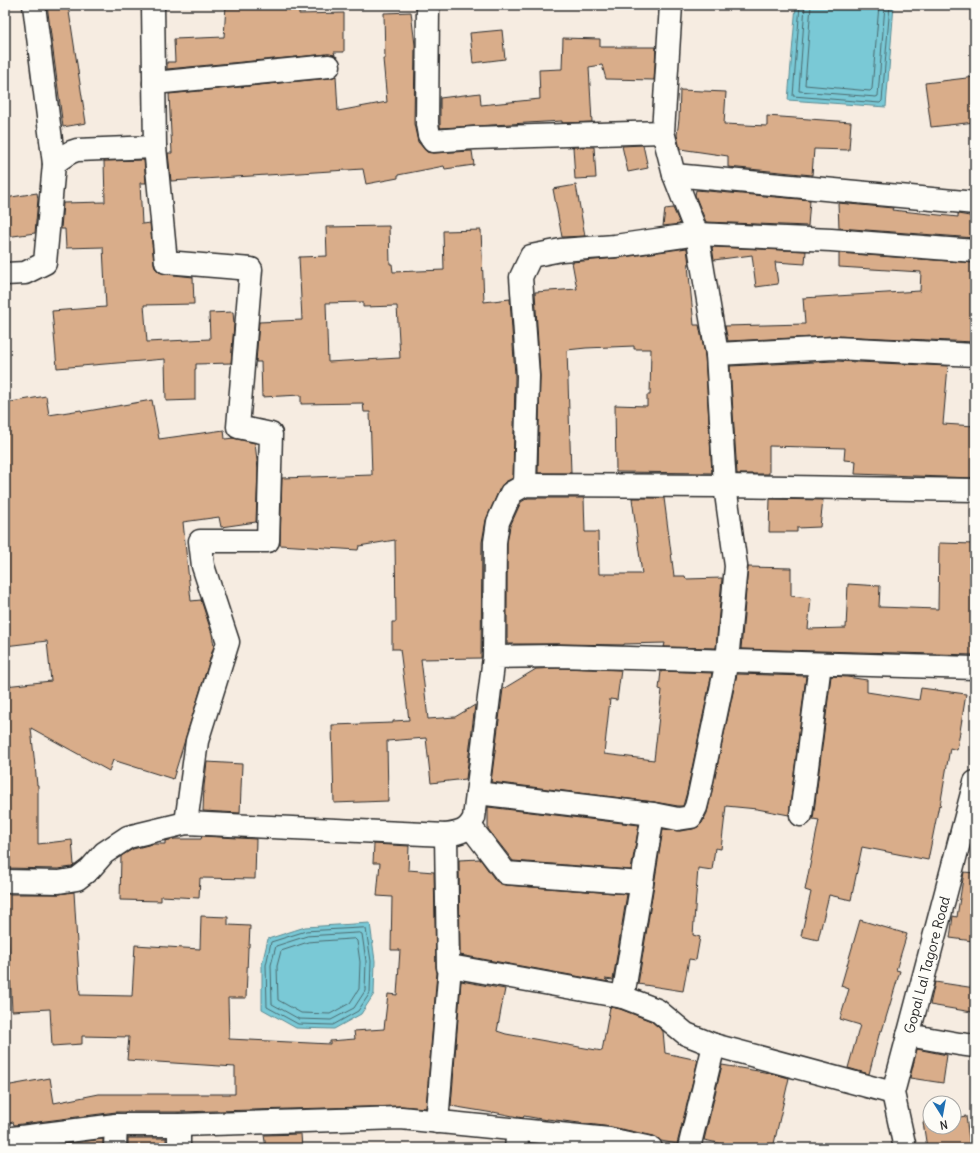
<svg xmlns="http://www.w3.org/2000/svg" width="980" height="1153" viewBox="0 0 980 1153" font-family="Delius,sans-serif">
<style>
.water{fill:#7ac9d6;stroke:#5a8a92}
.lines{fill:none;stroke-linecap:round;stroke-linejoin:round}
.shore{stroke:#4b6a6f;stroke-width:1}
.building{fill:#d9ad8a;stroke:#2b2b2b;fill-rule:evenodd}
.minor-casing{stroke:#2b2b2b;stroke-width:25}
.tertiary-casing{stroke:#2b2b2b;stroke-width:25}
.minor{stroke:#fdfcf7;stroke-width:22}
.tertiary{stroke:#fdfcf7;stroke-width:22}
.labels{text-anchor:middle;stroke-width:3;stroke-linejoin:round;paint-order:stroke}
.street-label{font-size:14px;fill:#2b2b2b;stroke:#fdfcf7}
</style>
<rect width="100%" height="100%" fill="#f6ece1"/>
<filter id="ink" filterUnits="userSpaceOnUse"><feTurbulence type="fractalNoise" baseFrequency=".025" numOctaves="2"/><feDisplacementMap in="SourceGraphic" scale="8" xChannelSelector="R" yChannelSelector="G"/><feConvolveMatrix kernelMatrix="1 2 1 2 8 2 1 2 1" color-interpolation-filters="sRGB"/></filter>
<g filter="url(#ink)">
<g class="water">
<path d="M 796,5 L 894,5 L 886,107 L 788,100 Z"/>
<path d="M 370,923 L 375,961 L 374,994 L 361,1014 L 334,1029 L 296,1028 L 262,1009 L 262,964 L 268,939 L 305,927 Z"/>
</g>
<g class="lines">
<g class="shore">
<path d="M 800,5 L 793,96 L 880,103 L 882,101 L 890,5"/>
<path d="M 805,5 L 799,91 L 876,97 L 878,96 L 885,5"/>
<path d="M 811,5 L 805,85 L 870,91 L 872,89 L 879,5"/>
<path d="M 364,928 L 366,929 L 371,961 L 370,993 L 358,1011 L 333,1025 L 298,1024 L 267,1007 L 266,965 L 271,942 L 306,931 Z"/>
<path d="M 360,933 L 362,934 L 366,961 L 365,991 L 354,1008 L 331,1020 L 299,1019 L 272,1004 L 271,965 L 276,946 L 307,936 Z"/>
<path d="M 355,939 L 357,941 L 360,962 L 359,989 L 350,1003 L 330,1014 L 301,1013 L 278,1000 L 277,966 L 281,951 L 308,942 Z"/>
</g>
</g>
<g class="building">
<path d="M 47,5 L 68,5 L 86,123 L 63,127 Z"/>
<path d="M 226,5 L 266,5 L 266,6 L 299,7 L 299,14 L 344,13 L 344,52 L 334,52 L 335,55 L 328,54 L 167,69 L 167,62 L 175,62 L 174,39 L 224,37 Z"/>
<path d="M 411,12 L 415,45 L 414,124 L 418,142 L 427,152 L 434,153 L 472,151 L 474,165 L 445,169 L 444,166 L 398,175 L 398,178 L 366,184 L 363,169 L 171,181 L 168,153 L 172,153 L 169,94 L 330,78 L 336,76 L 338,111 L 387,102 L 383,59 L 385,59 L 384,13 Z"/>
<path d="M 502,30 L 505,59 L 473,63 L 470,33 Z"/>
<path d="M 563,38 L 600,39 L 600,47 L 656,47 L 654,80 L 606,79 L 602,65 L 589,67 L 592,122 L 562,123 L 562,121 L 440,128 L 440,98 L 480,93 L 481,105 L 540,99 L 539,70 L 562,69 Z"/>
<path d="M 975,77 L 975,122 L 931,127 L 925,83 Z"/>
<path d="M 680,90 L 726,92 L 724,124 L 767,126 L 767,116 L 851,122 L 849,150 L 814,149 L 812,175 L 728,167 L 728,156 L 680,149 L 677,135 L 679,119 Z"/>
<path d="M 643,145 L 648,168 L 628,172 L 622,146 Z"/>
<path d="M 573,147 L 594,147 L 596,178 L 575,179 Z"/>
<path d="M 144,160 L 146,183 L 140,183 L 142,224 L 150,223 L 154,263 L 155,268 L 159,272 L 165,274 L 193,277 L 194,304 L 144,305 L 147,342 L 210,339 L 209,313 L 233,312 L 234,324 L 231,363 L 196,364 L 196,369 L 195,369 L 195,400 L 166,401 L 165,359 L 57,368 L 52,311 L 106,307 L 103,247 L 66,248 L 65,229 L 61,229 L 63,203 L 105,202 L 104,161 Z"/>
<path d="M 576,185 L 585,236 L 562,237 L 553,189 Z"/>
<path d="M 696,190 L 810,200 L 808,226 L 706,222 L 695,195 Z"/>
<path d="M 37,193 L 38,199 L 35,233 L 6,237 L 5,226 L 5,198 Z"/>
<path d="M 838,203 L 893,208 L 892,210 L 958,217 L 958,214 L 975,217 L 975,238 L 839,228 Z"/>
<path d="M 673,208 L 680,224 L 663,226 L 665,209 Z"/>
<path d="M 389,226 L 390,264 L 392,264 L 393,272 L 444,270 L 443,231 L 481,230 L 484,302 L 510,299 L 515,376 L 513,478 L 505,482 L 500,488 L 486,520 L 482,542 L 481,658 L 421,659 L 428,719 L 455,717 L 475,705 L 466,779 L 431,783 L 426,738 L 387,741 L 388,801 L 334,803 L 332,725 L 393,723 L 393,721 L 409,720 L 400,649 L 392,649 L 392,622 L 396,622 L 395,540 L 359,546 L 358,550 L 280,545 L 282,478 L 372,475 L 370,412 L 364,412 L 363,403 L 301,404 L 301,395 L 262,397 L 261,362 L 256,362 L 259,322 L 302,320 L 299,257 L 327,256 L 326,227 ZM 363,302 L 363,307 L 397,306 L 400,358 L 328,362 L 326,303 Z"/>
<path d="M 712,247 L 806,251 L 805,264 L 775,262 L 778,284 L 756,287 L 752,255 L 714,260 Z"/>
<path d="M 687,248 L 689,265 L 688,265 L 694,325 L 699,325 L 705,355 L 712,473 L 616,472 L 615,405 L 647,406 L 647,395 L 650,395 L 651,349 L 634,349 L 634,346 L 586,348 L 567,350 L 571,473 L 538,473 L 540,376 L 535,292 L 577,289 L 572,262 L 617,258 Z"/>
<path d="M 839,253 L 975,263 L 975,342 L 836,336 L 728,341 L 725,326 L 805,324 L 803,298 L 920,291 L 921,272 L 839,267 Z"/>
<path d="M 835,361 L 948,366 L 943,424 L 975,426 L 975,478 L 855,474 L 856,461 L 844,460 L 845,448 L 769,446 L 769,474 L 737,474 L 730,366 Z"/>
<path d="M 46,396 L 49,415 L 81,410 L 82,412 L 152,400 L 159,439 L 224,430 L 225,439 L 234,438 L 255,443 L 258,469 L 256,522 L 221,527 L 219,517 L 183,522 L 191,601 L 201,600 L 212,634 L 214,646 L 173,779 L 113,760 L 109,771 L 31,728 L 37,785 L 38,785 L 38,844 L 72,840 L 74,865 L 72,867 L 58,869 L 5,868 L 5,686 L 51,681 L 47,641 L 5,646 L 5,403 Z"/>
<path d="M 528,498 L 584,498 L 585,532 L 598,532 L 599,574 L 642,574 L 632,498 L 664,498 L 674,576 L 685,576 L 686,579 L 722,578 L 716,648 L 664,647 L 665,643 L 624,644 L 624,645 L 559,644 L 507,644 L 507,543 L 510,526 L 521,502 Z"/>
<path d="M 770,499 L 823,500 L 820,527 L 797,528 L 797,532 L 769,532 Z"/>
<path d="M 939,543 L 975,544 L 975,655 L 741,649 L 748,567 L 791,568 L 791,596 L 811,598 L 808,629 L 846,628 L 848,584 L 880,586 L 879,607 L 938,609 Z"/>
<path d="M 559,668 L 621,670 L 617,700 L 610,699 L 604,754 L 654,760 L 662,690 L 659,689 L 661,671 L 712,673 L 687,792 L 683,806 L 678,806 L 654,802 L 491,782 L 503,689 L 536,669 Z"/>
<path d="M 737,674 L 806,676 L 789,815 L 757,809 L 726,806 L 721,849 L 715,848 L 712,870 L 698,868 L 693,935 L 700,937 L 696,960 L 689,959 L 683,991 L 638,984 L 663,829 L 680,831 L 693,829 L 698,827 L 702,823 L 707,813 Z"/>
<path d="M 831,676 L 847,677 L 867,680 L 867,692 L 919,700 L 921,688 L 966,694 L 957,750 L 950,748 L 940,806 L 939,805 L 928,860 L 862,847 L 851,900 L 829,895 L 818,940 L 801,936 L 811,892 L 805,890 L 819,820 L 813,819 Z"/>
<path d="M 207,762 L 242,764 L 240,813 L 203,811 L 204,786 Z"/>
<path d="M 488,807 L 639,825 L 631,870 L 513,861 L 488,829 Z"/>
<path d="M 202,836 L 256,839 L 255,879 L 200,878 L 199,898 L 161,896 L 161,901 L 120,900 L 121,856 L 133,849 L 152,844 L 165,844 L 165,841 L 175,839 L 201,839 Z"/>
<path d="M 374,844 L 409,846 L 408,870 L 434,872 L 436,967 L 437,973 L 426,1108 L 401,1106 L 179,1112 L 116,1112 L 14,1125 L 13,1122 L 5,1124 L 5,1086 L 50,1078 L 54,1103 L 99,1094 L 235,1094 L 235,1067 L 127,1060 L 129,1037 L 82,1036 L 82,1044 L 52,1046 L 50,1009 L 12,1011 L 6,894 L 59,894 L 74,892 L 80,995 L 132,996 L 135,945 L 200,949 L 201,916 L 228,917 L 228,925 L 250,926 L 249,947 L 248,947 L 246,998 L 228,998 L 229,1039 L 330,1044 L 330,1041 L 355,1039 L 354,1031 L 384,1029 L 388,994 L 397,995 L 400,950 L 391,950 L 392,897 L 377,896 L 380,863 L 373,863 Z"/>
<path d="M 480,859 L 496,881 L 505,885 L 627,894 L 613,980 L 605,979 L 609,982 L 460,955 L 459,860 Z"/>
<path d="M 964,872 L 975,873 L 975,925 L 973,941 L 950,938 L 953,916 L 957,917 Z"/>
<path d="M 860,920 L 907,934 L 896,970 L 900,971 L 882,1031 L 880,1031 L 869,1074 L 848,1068 L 860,1025 L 840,1019 L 849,989 L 841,986 Z"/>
<path d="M 461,981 L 505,989 L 497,1031 L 506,1034 L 602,1051 L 610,1007 L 620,1009 L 651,1021 L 663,1031 L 665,1053 L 698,1060 L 677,1144 L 661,1141 L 654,1136 L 612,1127 L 547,1119 L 547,1120 L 524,1116 L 523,1118 L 493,1112 L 493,1113 L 451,1106 Z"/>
<path d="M 935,982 L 975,988 L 972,1012 L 930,1005 Z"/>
<path d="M 917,1049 L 947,1055 L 943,1083 L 910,1078 Z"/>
<path d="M 722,1065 L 770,1073 L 789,1078 L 773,1148 L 742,1148 L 704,1140 Z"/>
<path d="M 966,1116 L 970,1148 L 927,1148 L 923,1122 L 930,1121 L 930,1127 L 954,1127 L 954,1118 Z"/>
<path d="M 301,1134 L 302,1148 L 266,1148 L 264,1135 Z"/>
<rect x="128" y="1138" width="38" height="10"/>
<path d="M 103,1139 L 103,1148 L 35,1148 Z"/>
</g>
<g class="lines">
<g class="minor-casing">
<g id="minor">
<path d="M 34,5 L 54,164"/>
<path d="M 153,5 L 155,147 L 166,262 L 251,269 L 238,427 L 271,434 L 268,541 L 200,541 L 203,566 L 228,642 L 197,741 L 186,823"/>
<path d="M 428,5 L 427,124 L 429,135 L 433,141 L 474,138 L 663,132"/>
<path d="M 154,83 L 329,66"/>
<path d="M 674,175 L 975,203"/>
<path d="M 5,274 L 25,273 L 45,263 L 54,164 C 61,158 68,152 77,150 L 155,147"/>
<path d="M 717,354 L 835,348 L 975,355"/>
<path d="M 525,485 L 528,376 L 521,277 L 531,256 L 561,250 L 615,246 L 697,234 L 831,240 L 975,251"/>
<path d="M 494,657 L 495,542 L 498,522 L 511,493 L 525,485 L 725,486 L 975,490"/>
<path d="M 477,793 L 653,814 L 678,819 L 691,817 L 696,807 L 699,795 L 727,661 L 736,566 L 725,486 L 717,354 L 697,234 L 674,175 L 663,132 L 671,5"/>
<path d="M 801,815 L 820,664"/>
<path d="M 470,826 L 506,873 L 642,883"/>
<path d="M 5,881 L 59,882 L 77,879 L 90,869 L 104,853 L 128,837 L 186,823 L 446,835 C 460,833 468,831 474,818 L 494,657 L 559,656 L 975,668"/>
<path d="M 450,966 L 623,997 L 657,1010 L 686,1034 L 714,1045 L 893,1093"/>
<path d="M 623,997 L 653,814"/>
<path d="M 908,1035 L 959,1044 L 975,1046"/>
<path d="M 437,1122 L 450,966 L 448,967 L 446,835"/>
<path d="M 179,1125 L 179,1148"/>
<path d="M 5,1139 L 116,1125 L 179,1125 L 401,1118 L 609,1139 L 651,1148"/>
<path d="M 115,1148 L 116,1125"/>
<path d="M 516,1148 L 518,1130"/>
<path d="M 689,1148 L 714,1045"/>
</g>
</g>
<g class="tertiary-casing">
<path id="tertiary" d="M 905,1148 L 893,1093 L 975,782"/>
</g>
<use href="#minor" class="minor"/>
<use href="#tertiary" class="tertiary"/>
</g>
</g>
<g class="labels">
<g class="street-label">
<text transform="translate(927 965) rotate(-75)" y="5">Gopal Lal Tagore Road</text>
</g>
</g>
<rect width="980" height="1153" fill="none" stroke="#fdfcf7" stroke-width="20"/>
<rect x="10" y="10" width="960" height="1133" fill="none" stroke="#2b2b2b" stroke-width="1.5" filter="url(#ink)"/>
<g transform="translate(942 1115) rotate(169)"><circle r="19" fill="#fdfcf7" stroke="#a9a8a5"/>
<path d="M0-3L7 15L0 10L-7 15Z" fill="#1f6fb2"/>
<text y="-6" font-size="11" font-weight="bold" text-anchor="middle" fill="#2b2b2b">N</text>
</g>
</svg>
